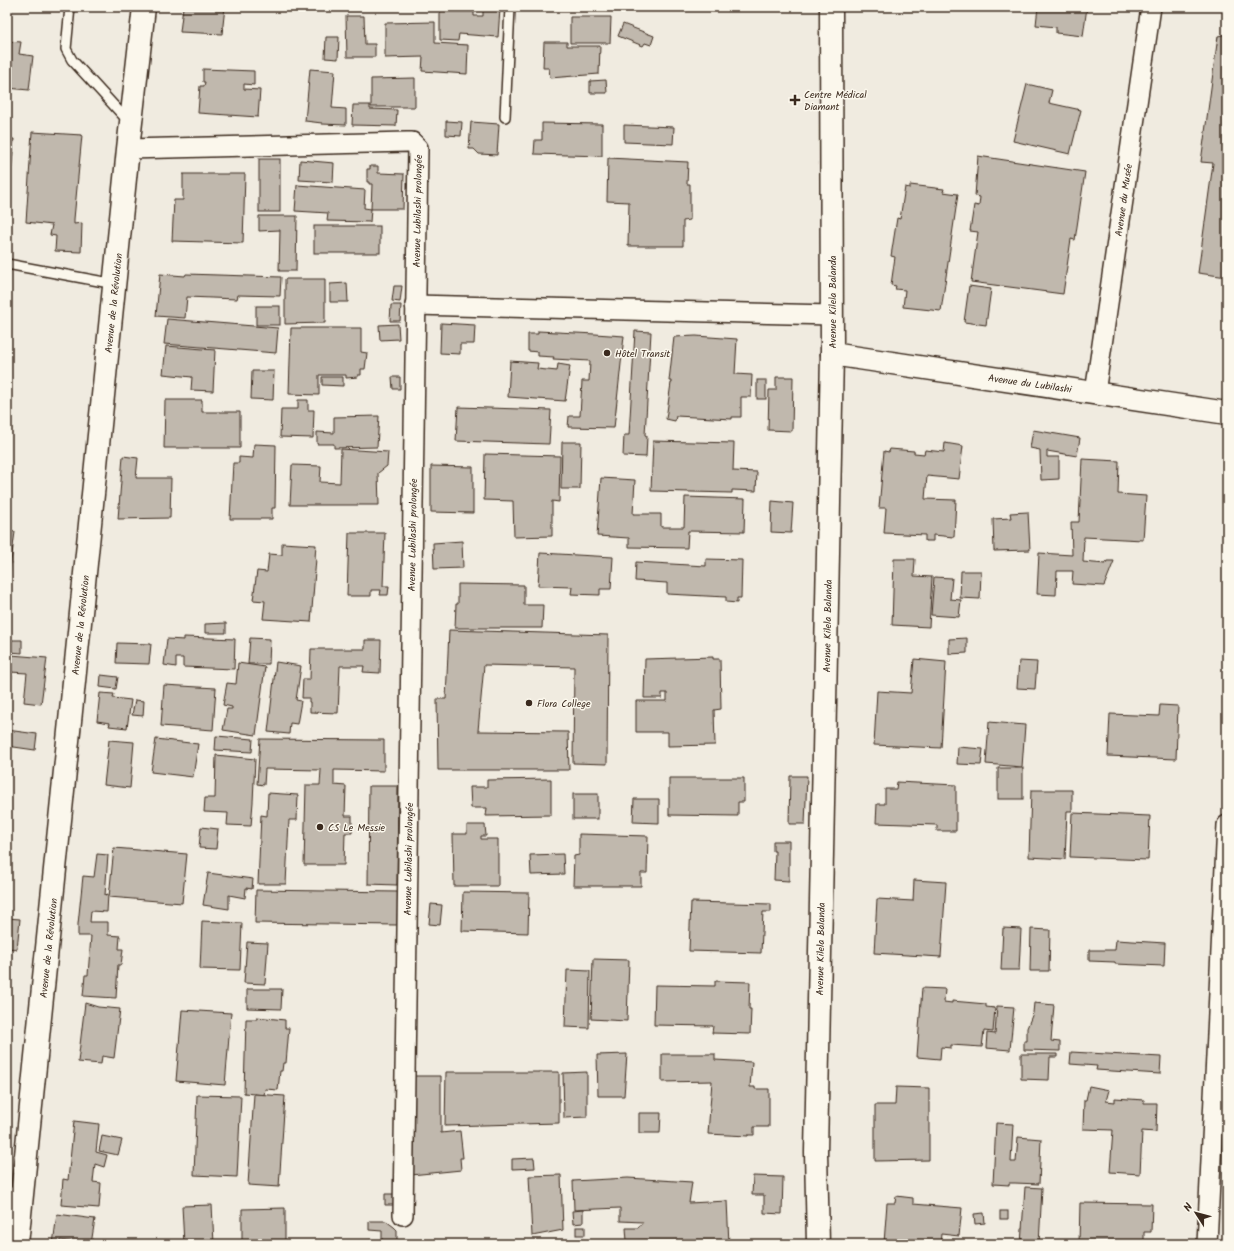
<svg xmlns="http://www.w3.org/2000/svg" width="1234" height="1251" viewBox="0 0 1234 1251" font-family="Kalam,sans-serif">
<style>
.building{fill:#c0b8ad;stroke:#3b2a1e}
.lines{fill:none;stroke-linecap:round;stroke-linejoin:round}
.lane-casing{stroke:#3b2a1e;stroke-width:12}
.street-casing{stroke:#3b2a1e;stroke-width:22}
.secondary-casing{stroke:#3b2a1e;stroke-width:25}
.lane{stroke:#fbf7ec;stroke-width:9}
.street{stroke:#fbf7ec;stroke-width:19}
.secondary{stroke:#fbf7ec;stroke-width:22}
.poi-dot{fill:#3b2a1e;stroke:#fbf7ec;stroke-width:1.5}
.labels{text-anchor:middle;stroke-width:3;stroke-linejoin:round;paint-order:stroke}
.poi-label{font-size:10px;fill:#3b2a1e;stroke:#fbf7ec;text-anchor:start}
.street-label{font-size:10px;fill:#3b2a1e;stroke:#fbf7ec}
</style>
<rect width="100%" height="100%" fill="#f0ebe0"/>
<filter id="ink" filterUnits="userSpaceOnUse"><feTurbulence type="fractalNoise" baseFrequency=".025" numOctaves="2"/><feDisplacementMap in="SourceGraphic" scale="8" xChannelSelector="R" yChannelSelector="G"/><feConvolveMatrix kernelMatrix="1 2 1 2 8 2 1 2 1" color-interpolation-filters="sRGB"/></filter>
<g filter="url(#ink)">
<g class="building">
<path d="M 183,7 L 225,7 L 222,34 L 180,32 Z"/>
<path d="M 440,7 L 474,7 L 474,16 L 483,16 L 483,8 L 500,9 L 498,37 L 459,34 L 458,41 L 440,40 Z"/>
<path d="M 1038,7 L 1087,7 L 1083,36 L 1056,33 L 1056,27 L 1036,25 Z"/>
<path d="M 346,16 L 364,16 L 365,44 L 375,44 L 375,57 L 347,57 Z"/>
<path d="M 570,17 L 611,17 L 610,43 L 570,43 Z"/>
<path d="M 435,22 L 435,43 L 468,45 L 467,74 L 422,71 L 423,57 L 385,58 L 385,23 Z"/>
<path d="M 623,24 L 654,36 L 651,45 L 645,43 L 643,46 L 618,36 Z"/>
<path d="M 1227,34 L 1227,277 L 1198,273 L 1213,163 L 1201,162 L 1218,36 Z"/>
<path d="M 326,37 L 339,37 L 338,59 L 325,58 Z"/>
<path d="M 7,41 L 21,42 L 19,54 L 33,56 L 29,90 L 7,88 Z"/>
<path d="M 544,42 L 567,42 L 567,46 L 600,46 L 599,74 L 550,78 L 549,68 L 543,68 Z"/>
<path d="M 203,69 L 254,71 L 254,85 L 244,84 L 244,89 L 260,90 L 258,117 L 198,113 L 200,86 L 204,86 L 205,82 L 203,82 Z"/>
<path d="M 310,69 L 335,71 L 332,108 L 346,109 L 346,125 L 322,124 L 322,123 L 305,121 Z"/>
<path d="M 415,78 L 415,107 L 371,107 L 371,79 Z"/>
<path d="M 606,80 L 607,93 L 590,93 L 590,81 Z"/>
<path d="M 1027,84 L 1052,90 L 1049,103 L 1081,110 L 1070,154 L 1013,141 Z"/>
<path d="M 353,105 L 370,105 L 370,109 L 397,110 L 396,126 L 352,125 Z"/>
<path d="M 446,121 L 462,122 L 461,136 L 446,135 Z"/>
<path d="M 471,122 L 499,124 L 497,155 L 479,154 L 474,149 L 469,149 Z"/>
<path d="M 542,123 L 602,124 L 602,156 L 534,154 L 535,140 L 542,140 Z"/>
<path d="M 624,125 L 674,127 L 673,144 L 624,142 Z"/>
<path d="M 32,132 L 82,135 L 74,219 L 74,224 L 82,223 L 81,252 L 55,251 L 56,236 L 50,235 L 52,225 L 26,222 Z"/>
<path d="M 7,139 L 14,139 L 7,222 Z"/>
<path d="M 978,156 L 1085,172 L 1075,240 L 1071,239 L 1063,294 L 971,282 L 978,232 L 970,231 L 974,205 L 979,206 L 980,197 L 975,196 Z"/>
<path d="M 608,158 L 688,162 L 687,184 L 690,184 L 690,220 L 683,221 L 683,246 L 628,246 L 629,202 L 607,201 Z"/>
<rect x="259" y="159" width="21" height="53"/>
<path d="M 300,160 L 334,163 L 333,182 L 299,180 Z"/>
<path d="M 370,166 L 378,166 L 378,173 L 404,174 L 403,209 L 371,209 L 372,184 L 369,184 L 369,182 L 367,182 L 367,169 L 370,169 Z"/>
<path d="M 183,174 L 245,174 L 243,243 L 172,241 L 174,200 L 183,200 Z"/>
<path d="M 297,185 L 365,190 L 364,208 L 371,209 L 370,222 L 327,221 L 328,213 L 295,211 Z"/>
<path d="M 910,185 L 944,189 L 943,192 L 958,194 L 941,311 L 903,307 L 905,290 L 895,289 L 896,286 L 891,285 L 895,257 L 891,256 L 897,218 L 900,219 L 905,187 L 910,188 Z"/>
<path d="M 259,216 L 297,216 L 296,271 L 279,271 L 280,230 L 259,231 Z"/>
<rect x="314" y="226" width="66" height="27"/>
<path d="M 160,274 L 185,276 L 186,274 L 281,277 L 280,296 L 238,295 L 237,299 L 187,297 L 185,318 L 156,316 Z"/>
<path d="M 285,279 L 325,279 L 325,323 L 285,324 Z"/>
<path d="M 347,283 L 348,302 L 330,302 L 330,284 Z"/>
<path d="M 394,286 L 402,286 L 400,302 L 392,301 Z"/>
<path d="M 969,286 L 991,289 L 986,325 L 964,322 Z"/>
<path d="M 391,305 L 401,305 L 400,321 L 390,321 Z"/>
<rect x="256" y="306" width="24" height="19"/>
<path d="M 167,319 L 278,328 L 276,353 L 164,344 Z"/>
<path d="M 441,323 L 475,325 L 474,344 L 460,344 L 460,354 L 440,353 Z"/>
<path d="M 398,324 L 399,339 L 380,340 L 379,325 Z"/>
<path d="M 291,328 L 361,328 L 361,352 L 367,353 L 365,369 L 361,369 L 361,375 L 358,375 L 358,377 L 346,378 L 346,375 L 319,375 L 319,395 L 289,394 Z"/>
<path d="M 538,331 L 595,334 L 624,336 L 614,428 L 568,427 L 569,416 L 580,416 L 582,381 L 589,381 L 590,361 L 553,359 L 554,357 L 538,356 L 538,352 L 528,351 L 528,334 L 538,334 Z"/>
<path d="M 635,331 L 651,332 L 645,435 L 647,436 L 646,457 L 623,456 L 624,435 L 629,435 Z"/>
<path d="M 696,336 L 737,339 L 735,374 L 752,375 L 751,397 L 741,397 L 741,417 L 732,417 L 732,419 L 676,416 L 675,421 L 666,419 L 671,383 L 672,383 L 672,381 L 669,381 L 674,337 Z"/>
<path d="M 166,346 L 215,350 L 213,391 L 191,390 L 192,377 L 163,374 Z"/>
<path d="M 510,361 L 538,363 L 537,369 L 557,371 L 558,364 L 570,366 L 565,401 L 508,397 Z"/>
<path d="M 252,371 L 274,371 L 273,400 L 251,399 Z"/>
<path d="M 322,377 L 343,377 L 343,386 L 322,385 Z"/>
<path d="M 392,377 L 400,377 L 400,389 L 393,389 Z"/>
<path d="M 776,377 L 793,377 L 792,431 L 768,430 L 769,390 L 776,390 Z"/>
<rect x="757" y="380" width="9" height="19"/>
<path d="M 165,400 L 202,400 L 202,412 L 240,412 L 240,448 L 164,448 Z"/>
<path d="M 298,400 L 308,400 L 308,410 L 314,410 L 313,438 L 280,437 L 281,409 L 298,409 Z"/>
<path d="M 458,407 L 551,410 L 549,444 L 456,441 Z"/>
<path d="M 379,416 L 377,447 L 334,448 L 334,444 L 317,444 L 317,432 L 334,433 L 334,417 Z"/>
<path d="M 1033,430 L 1080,438 L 1077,456 L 1047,451 L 1047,457 L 1059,457 L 1059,479 L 1041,480 L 1040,450 L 1030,448 Z"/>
<path d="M 653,441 L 734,443 L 733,471 L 757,472 L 756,491 L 732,490 L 732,493 L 651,491 Z"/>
<path d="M 562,442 L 581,442 L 580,489 L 561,489 Z"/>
<path d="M 945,443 L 963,446 L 959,479 L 927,476 L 925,499 L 956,500 L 954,537 L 933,535 L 933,541 L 925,541 L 925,535 L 884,533 L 886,508 L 879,508 L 884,451 L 889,452 L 890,449 L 914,451 L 914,453 L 924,454 L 925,450 L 944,452 Z"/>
<path d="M 254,444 L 276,445 L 275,508 L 272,508 L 272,519 L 230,519 L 233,463 L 239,463 L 239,457 L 253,458 Z"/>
<path d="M 341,449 L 388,452 L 387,466 L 378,473 L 379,505 L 290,505 L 292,465 L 321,466 L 320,482 L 340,483 Z"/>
<path d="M 485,454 L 560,456 L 559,502 L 552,501 L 552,536 L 514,537 L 513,501 L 484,500 Z"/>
<path d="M 123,456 L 138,458 L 136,478 L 171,478 L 170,518 L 118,519 Z"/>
<path d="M 1082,459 L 1119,461 L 1118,494 L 1146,496 L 1143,540 L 1084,537 L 1083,562 L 1105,564 L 1107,561 L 1114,561 L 1104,586 L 1072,584 L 1073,571 L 1057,571 L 1056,595 L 1037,594 L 1039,553 L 1072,555 L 1071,522 L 1079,522 Z"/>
<path d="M 431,466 L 473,467 L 473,513 L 431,512 Z"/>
<path d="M 601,478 L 635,480 L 633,514 L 661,514 L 661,527 L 684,527 L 685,497 L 745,499 L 744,532 L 688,531 L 687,548 L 629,547 L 629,538 L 597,536 Z"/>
<path d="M 772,501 L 793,503 L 791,533 L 771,532 Z"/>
<path d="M 1028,512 L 1030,550 L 994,551 L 993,519 L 1011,518 L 1010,513 Z"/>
<path d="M 7,529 L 8,529 L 8,531 L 15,532 L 7,591 Z"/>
<path d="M 349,533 L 385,533 L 383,586 L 389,586 L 388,595 L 380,595 L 381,590 L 371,590 L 371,596 L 347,596 Z"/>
<path d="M 462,541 L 463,568 L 434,569 L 433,543 Z"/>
<path d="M 282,543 L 316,545 L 315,558 L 316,558 L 311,622 L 263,619 L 265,601 L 253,600 L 257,571 L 267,572 L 269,554 L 282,555 Z"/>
<path d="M 540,553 L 613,557 L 611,589 L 600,589 L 600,595 L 571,594 L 572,587 L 538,586 Z"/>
<path d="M 706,559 L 742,560 L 741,598 L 737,598 L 737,603 L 726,602 L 726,597 L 667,594 L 667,583 L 635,581 L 636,562 L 706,566 Z"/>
<path d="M 894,559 L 915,559 L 914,576 L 932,577 L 929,627 L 892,625 Z"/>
<path d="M 961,571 L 981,571 L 980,599 L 960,598 Z"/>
<path d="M 934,577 L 952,578 L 950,599 L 961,600 L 959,617 L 931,615 Z"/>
<path d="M 458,584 L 524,585 L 524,605 L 543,605 L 542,628 L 455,628 L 456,604 L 458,604 Z"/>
<path d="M 226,623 L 226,633 L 205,633 L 205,624 Z"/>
<path d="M 449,630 L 608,635 L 607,764 L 573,763 L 574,667 L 484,665 L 478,731 L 568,732 L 569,770 L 438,770 L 437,699 L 446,699 Z"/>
<path d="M 184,637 L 235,639 L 234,669 L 183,667 L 183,658 L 176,658 L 176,667 L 164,665 L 167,639 L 184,640 Z"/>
<path d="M 250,638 L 270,639 L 269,664 L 248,664 Z"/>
<path d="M 967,638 L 967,653 L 949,654 L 949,639 Z"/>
<path d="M 10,640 L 22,640 L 22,653 L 10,652 Z"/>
<path d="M 365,640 L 381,640 L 380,673 L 363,672 L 364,666 L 340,666 L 338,713 L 310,712 L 310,702 L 309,702 L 309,698 L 302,698 L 303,679 L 310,679 L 311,649 L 365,649 Z"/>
<path d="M 117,643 L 151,644 L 149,664 L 116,663 Z"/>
<path d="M 11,655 L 47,658 L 41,704 L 24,702 L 27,673 L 10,672 Z"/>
<path d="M 713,657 L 713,659 L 720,659 L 721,709 L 714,710 L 715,745 L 668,746 L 668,732 L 636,732 L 636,701 L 667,701 L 667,693 L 662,693 L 662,698 L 644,698 L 645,659 Z"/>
<path d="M 914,659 L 946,662 L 941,748 L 874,745 L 877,691 L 911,693 Z"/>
<path d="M 1019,661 L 1037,662 L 1035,689 L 1017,688 Z"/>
<path d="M 276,662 L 301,666 L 296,700 L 301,701 L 297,724 L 290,723 L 289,734 L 268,732 Z"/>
<path d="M 238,663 L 265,667 L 256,735 L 223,730 L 227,709 L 232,709 L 232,707 L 223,705 L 227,683 L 236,684 Z"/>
<path d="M 7,675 L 12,676 L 8,704 L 7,704 Z"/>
<path d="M 101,675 L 118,677 L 116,689 L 100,687 Z"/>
<path d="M 164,685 L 216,688 L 213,730 L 161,726 Z"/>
<path d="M 100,693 L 114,694 L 113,698 L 131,700 L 127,728 L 109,726 L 110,723 L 97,721 Z"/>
<path d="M 135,700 L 144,701 L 143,716 L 132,715 Z"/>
<path d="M 1160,705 L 1178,706 L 1176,759 L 1108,756 L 1110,714 L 1159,716 Z"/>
<path d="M 989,722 L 1025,725 L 1022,767 L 986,764 Z"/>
<path d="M 7,730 L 37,734 L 35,750 L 7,746 Z"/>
<path d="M 216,736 L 253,739 L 252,752 L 215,750 Z"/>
<path d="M 156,739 L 198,744 L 193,777 L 151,772 Z"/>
<path d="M 260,739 L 384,740 L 384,771 L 334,770 L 334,785 L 346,786 L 345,816 L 352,816 L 352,833 L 345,833 L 344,865 L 304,865 L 306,785 L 320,785 L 321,770 L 265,769 L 264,785 L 257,784 Z"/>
<path d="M 109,740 L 134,742 L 130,788 L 104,785 Z"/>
<path d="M 958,747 L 983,749 L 981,765 L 957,764 Z"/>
<path d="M 216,755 L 255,759 L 253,802 L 251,826 L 227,825 L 228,813 L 204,812 L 205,798 L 215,798 Z"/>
<rect x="998" y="768" width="25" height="31"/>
<path d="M 790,776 L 807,776 L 805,824 L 789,824 Z"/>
<path d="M 669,778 L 744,778 L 744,802 L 738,802 L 738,816 L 669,815 Z"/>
<path d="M 551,779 L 551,815 L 486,816 L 487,808 L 471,808 L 470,787 L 487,787 L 487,780 Z"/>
<path d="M 897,782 L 956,785 L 956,831 L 937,831 L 937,825 L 876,823 L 877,804 L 885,804 L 885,789 L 896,789 Z"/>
<path d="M 369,786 L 398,786 L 397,885 L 368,884 Z"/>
<path d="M 1031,790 L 1072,790 L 1072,811 L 1067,811 L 1065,859 L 1029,857 Z"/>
<path d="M 268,793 L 298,795 L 297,820 L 289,820 L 286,884 L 258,884 L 261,815 L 267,816 Z"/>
<rect x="573" y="794" width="25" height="25"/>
<path d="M 634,799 L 659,799 L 659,823 L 633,822 Z"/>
<path d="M 1072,813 L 1150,816 L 1148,860 L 1070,857 Z"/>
<path d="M 467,825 L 485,825 L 486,836 L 481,836 L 481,839 L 498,839 L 498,886 L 454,886 L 453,834 L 467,834 Z"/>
<path d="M 201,827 L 218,829 L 216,849 L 199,848 Z"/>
<path d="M 579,834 L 648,836 L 647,873 L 641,873 L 641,886 L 573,886 L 574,856 L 579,855 Z"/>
<path d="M 773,841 L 789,841 L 789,881 L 774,880 L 775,851 L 773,851 Z"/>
<path d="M 114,848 L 187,854 L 182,903 L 109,897 Z"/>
<path d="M 97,854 L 108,855 L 105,895 L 108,894 L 107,912 L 91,911 L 90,922 L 108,922 L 108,935 L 120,936 L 119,949 L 123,949 L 121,965 L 118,965 L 116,998 L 83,996 L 85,975 L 88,975 L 91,936 L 78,936 L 78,924 L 83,876 L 94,877 Z"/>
<path d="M 563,854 L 564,874 L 531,875 L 530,855 Z"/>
<path d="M 208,873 L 253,879 L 252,889 L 246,888 L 245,898 L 229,895 L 229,909 L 203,905 Z"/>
<path d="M 914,880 L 946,882 L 941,957 L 874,953 L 877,899 L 913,901 Z"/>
<path d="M 256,890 L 398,892 L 397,925 L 255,923 Z"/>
<path d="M 463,892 L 529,893 L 528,933 L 462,931 Z"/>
<path d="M 691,902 L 771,904 L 771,912 L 763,912 L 761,953 L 689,951 Z"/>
<path d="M 431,904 L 442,905 L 440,925 L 429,924 Z"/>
<path d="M 7,918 L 20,919 L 17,949 L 7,948 Z"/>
<path d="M 202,921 L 242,923 L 240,970 L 200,969 Z"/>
<path d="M 1003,928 L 1021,929 L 1019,970 L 1001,970 Z"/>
<path d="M 1031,929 L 1050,930 L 1049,971 L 1030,971 Z"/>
<path d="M 1116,940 L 1165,943 L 1164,966 L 1115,964 L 1115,962 L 1089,961 L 1089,950 L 1115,950 Z"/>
<path d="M 247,942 L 268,943 L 265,984 L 244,983 Z"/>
<path d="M 593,959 L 629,960 L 627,1021 L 591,1019 Z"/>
<path d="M 567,970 L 590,971 L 589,1028 L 565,1027 Z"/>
<path d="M 715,981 L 750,982 L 749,1009 L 751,1009 L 750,1034 L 712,1033 L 713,1026 L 654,1025 L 655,985 L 715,986 Z"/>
<path d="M 922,988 L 945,989 L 944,1002 L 952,1003 L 952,1001 L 986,1004 L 986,1007 L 995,1008 L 993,1032 L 984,1031 L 982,1047 L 951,1045 L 951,1048 L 941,1047 L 940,1059 L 917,1057 Z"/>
<path d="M 247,989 L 282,989 L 281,1009 L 247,1008 Z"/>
<path d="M 85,1003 L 98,1007 L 120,1009 L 114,1058 L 102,1056 L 101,1064 L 78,1062 Z"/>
<path d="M 1034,1003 L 1054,1005 L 1051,1041 L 1060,1042 L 1060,1051 L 1024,1050 L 1024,1041 L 1027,1041 L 1027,1028 L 1033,1013 Z"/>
<path d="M 997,1006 L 1014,1007 L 1010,1050 L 986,1048 L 987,1033 L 995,1034 Z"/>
<path d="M 182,1010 L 231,1013 L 225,1085 L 176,1081 Z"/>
<path d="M 257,1017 L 285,1020 L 285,1028 L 289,1028 L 286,1063 L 283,1063 L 282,1071 L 280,1071 L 278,1090 L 265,1089 L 264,1095 L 244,1093 L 246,1019 L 257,1019 Z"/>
<path d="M 1071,1052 L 1161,1057 L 1160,1074 L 1096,1070 L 1097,1066 L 1070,1064 Z"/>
<path d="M 627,1054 L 624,1096 L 598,1096 L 597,1055 Z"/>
<path d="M 662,1054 L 715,1054 L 715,1060 L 752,1062 L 750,1087 L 755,1087 L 755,1089 L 769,1089 L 769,1127 L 754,1127 L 754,1135 L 748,1135 L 748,1136 L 708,1134 L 712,1081 L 662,1082 Z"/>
<path d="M 1021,1054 L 1057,1054 L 1057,1057 L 1050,1057 L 1049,1080 L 1021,1079 Z"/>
<path d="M 446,1072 L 559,1072 L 559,1123 L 445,1126 Z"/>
<path d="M 587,1072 L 587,1117 L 564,1118 L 563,1073 Z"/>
<path d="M 414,1076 L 441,1076 L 441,1133 L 460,1131 L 463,1158 L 460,1158 L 461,1170 L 411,1175 Z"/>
<path d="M 1089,1086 L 1109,1090 L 1106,1101 L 1115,1102 L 1115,1098 L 1144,1100 L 1144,1103 L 1157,1103 L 1156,1132 L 1142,1131 L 1140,1174 L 1110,1172 L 1113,1130 L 1083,1129 L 1084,1100 L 1086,1100 Z"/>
<path d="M 896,1087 L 929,1088 L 929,1160 L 875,1161 L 875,1105 L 895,1105 Z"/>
<path d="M 254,1094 L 285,1096 L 279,1187 L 248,1185 Z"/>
<path d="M 197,1095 L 241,1096 L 237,1177 L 194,1175 Z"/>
<path d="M 639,1113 L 661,1113 L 660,1133 L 639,1133 Z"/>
<path d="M 74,1121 L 99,1124 L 96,1152 L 107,1155 L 104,1167 L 95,1164 L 93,1182 L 101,1183 L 99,1208 L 61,1205 L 63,1179 L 68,1180 Z"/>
<path d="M 996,1123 L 1013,1124 L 1011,1162 L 1016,1162 L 1018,1137 L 1041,1139 L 1039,1184 L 1015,1183 L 1009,1183 L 1009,1185 L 993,1184 Z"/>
<path d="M 102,1136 L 122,1140 L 118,1155 L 99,1151 Z"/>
<path d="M 534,1158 L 535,1168 L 512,1169 L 512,1159 Z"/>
<path d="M 561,1175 L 563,1230 L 532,1236 L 529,1176 Z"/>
<path d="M 753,1176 L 783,1177 L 782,1214 L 764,1213 L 764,1195 L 752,1195 Z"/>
<path d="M 628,1178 L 692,1182 L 689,1203 L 727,1201 L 729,1244 L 646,1244 L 646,1240 L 627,1241 L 626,1228 L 638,1228 L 643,1222 L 620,1221 L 620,1208 L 574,1210 L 573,1181 Z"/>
<path d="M 1025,1187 L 1042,1188 L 1039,1244 L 1021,1244 Z"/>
<path d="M 385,1194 L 396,1194 L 395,1205 L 385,1205 Z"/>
<path d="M 896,1196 L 913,1198 L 913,1204 L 962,1208 L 959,1236 L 941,1234 L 940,1244 L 884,1243 L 887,1203 L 895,1203 Z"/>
<path d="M 1080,1203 L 1152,1204 L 1151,1232 L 1144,1232 L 1144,1244 L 1079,1244 Z"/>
<path d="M 212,1205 L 214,1244 L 184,1244 L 182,1206 Z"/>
<path d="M 285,1208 L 285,1244 L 242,1244 L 242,1209 Z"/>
<path d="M 583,1210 L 583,1223 L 573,1224 L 572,1211 Z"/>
<rect x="1000" y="1211" width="8" height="8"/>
<path d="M 984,1213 L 985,1223 L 975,1224 L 974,1214 Z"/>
<path d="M 57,1214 L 95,1219 L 91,1244 L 60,1240 L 60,1244 L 53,1244 Z"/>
<path d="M 369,1221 L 386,1221 L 394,1227 L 397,1230 L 397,1244 L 382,1244 L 382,1231 L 369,1230 Z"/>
<rect x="576" y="1227" width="9" height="8"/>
<path d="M 374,1240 L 374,1244 L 315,1244 Z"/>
</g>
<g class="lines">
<g class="lane-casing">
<g id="lane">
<path d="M 70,7 L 66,49 L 72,60 L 129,122"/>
<path d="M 505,117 L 510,7"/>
<path d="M 7,264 L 115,284"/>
</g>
</g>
<g class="street-casing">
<g id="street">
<path d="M 128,149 L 407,142 L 412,142 L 418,148 L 403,1215"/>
<path d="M 415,305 L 832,315"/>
<path d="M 1095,393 L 1151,7"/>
<path d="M 7,1197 L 22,1197"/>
<path d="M 1207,1244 L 1227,825"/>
</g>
</g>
<g class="secondary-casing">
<g id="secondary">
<path d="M 832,354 L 1227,413"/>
<path d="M 17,1244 L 128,149 L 144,7"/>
<path d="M 818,1244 L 816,1152 L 832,354 L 831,7"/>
</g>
</g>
<use href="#lane" class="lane"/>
<use href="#street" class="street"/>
<use href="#secondary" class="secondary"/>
</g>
</g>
<g class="poi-dot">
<path d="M793 94h4v4h4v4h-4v4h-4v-4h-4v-4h4z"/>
<circle cx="607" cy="353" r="4"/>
<circle cx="529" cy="703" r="4"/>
<circle cx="320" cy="827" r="4"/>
</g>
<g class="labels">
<g class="poi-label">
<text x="804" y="98">Centre Médical<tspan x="804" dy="12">Diamant</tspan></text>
<text x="615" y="357">Hôtel Transit</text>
<text x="537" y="707">Flora College</text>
<text x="328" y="831">CS Le Messie</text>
</g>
<g class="street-label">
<text transform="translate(1123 200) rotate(-82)" y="4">Avenue du Musée</text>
<text transform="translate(417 211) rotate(-89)" y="4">Avenue Lubilashi prolongée</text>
<text transform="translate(832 302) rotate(-90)" y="4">Avenue Kilela Balanda</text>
<text transform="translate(113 303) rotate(-84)" y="4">Avenue de la Révolution</text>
<text transform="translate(1030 383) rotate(8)" y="4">Avenue du Lubilashi</text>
<text transform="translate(412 535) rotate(-89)" y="4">Avenue Lubilashi prolongée</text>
<text transform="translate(80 625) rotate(-84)" y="4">Avenue de la Révolution</text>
<text transform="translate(827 626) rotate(-89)" y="4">Avenue Kilela Balanda</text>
<text transform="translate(408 859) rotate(-89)" y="4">Avenue Lubilashi prolongée</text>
<text transform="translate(48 948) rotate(-84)" y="4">Avenue de la Révolution</text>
<text transform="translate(820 949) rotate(-89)" y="4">Avenue Kilela Balanda</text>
</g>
</g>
<rect width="1234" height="1251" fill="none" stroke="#fbf7ec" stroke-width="24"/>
<rect x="12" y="12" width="1210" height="1227" fill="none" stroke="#3b2a1e" stroke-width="1.5" filter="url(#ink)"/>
<g transform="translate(1196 1213) rotate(306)" stroke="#fbf7ec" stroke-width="3" paint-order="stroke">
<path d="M0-3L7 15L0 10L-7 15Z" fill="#3b2a1e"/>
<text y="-6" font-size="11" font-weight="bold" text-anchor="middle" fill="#3b2a1e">N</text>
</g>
</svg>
